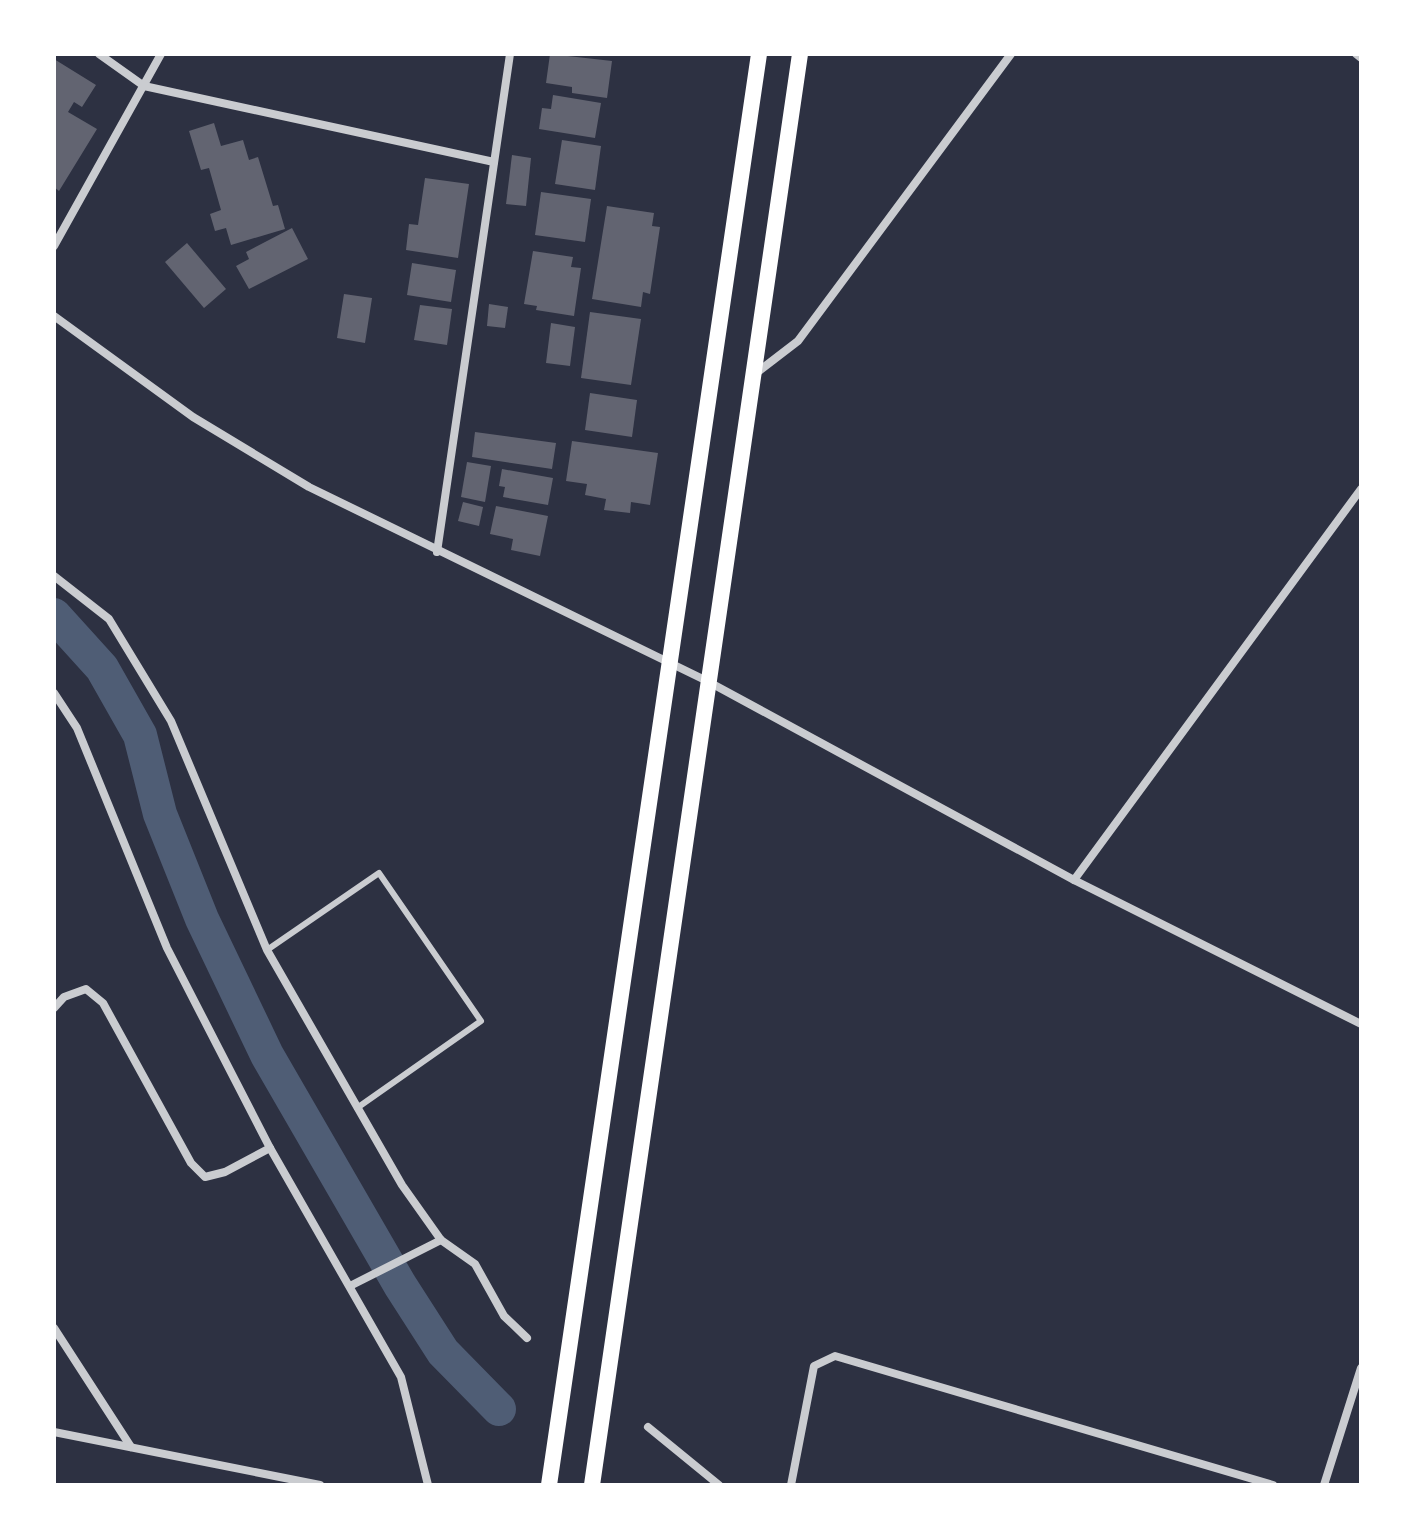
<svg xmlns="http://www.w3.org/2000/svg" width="1415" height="1539" viewBox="0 0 1415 1539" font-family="'Golos Text',sans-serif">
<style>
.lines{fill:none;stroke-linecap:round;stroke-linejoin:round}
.canal{stroke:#4f5d75;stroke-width:34}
.building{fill:#626471}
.service{stroke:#caccd0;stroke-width:6}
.minor{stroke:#caccd0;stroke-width:8}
.secondary{stroke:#fff;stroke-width:16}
</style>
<rect width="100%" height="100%" fill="#2d3142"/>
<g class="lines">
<path class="canal" d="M 54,615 L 102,668 L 140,735 L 160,814 L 202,919 L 267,1055 L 400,1285 L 443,1352 L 499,1409"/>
</g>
<g class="building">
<path d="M 550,54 L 612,61 L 607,98 L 572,93 L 572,87 L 546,83 Z"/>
<path d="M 54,59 L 96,85 L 82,107 L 74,102 L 68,112 L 97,129 L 59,191 L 54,187 Z"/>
<path d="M 553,95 L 601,103 L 595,138 L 539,129 L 542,108 L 551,109 Z"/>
<path d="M 214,123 L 221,146 L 243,140 L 249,160 L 258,157 L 273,206 L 278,205 L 285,229 L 231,245 L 226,228 L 215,231 L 210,214 L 221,210 L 209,168 L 201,170 L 189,131 Z"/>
<path d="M 562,140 L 601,146 L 595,190 L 555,184 Z"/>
<path d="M 512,155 L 531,158 L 526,206 L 506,204 Z"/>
<path d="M 425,178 L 469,184 L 458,258 L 406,250 L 409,224 L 418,225 Z"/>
<path d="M 541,192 L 591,199 L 585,242 L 535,235 Z"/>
<path d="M 607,206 L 654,213 L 652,226 L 660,227 L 650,294 L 643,292 L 641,307 L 592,299 Z"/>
<path d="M 292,228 L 308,259 L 249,289 L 236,266 L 249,259 L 246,252 Z"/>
<path d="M 187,243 L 226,289 L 204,308 L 165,262 Z"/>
<path d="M 533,251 L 573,257 L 571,267 L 581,268 L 574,316 L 536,310 L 537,306 L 524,304 Z"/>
<path d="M 412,263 L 456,270 L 451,302 L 407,295 Z"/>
<path d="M 344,294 L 372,298 L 365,343 L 337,338 Z"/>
<path d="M 489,304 L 508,307 L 505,328 L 487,326 Z"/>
<path d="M 420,305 L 452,309 L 447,345 L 414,340 Z"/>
<path d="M 590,312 L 641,319 L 631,385 L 581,378 Z"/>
<path d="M 551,323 L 575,327 L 570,366 L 546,363 Z"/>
<path d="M 590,393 L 637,400 L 632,437 L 585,430 Z"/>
<path d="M 475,432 L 556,443 L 552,469 L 472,457 Z"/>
<path d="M 572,441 L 658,453 L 650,505 L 631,502 L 630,513 L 604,510 L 606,499 L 585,495 L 587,484 L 566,481 Z"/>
<path d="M 467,462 L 491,466 L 485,502 L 461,497 Z"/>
<path d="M 502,469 L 553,478 L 548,505 L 503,497 L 505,487 L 499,486 Z"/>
<path d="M 463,502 L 483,507 L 479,526 L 458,521 Z"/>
<path d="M 496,506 L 548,516 L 540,556 L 511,550 L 513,539 L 490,534 Z"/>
</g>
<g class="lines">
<path class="service" d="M 267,950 L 379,873 L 481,1021 L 357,1108"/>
<g class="minor">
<path d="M 99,54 L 144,86 L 494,162"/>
<path d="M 1356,54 L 1361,58"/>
<path d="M 54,246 L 161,54"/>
<path d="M 54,316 L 193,417 L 309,487 L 707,681 L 1074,880 L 1361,1024"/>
<path d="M 755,374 L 798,341 L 1011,54"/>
<path d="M 437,552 L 510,54"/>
<path d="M 54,576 L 109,619 L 171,721 L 267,950 L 402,1185 L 441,1240 L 475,1264 L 504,1316 L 527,1338"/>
<path d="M 54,693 L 77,728 L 167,948 L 270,1148 L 401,1377 L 428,1485"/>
<path d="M 1074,880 L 1361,489"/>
<path d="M 54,1008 L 64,997 L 86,989 L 103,1003 L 191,1163 L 205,1177 L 225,1172 L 270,1148"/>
<path d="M 350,1286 L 441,1240"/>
<path d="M 54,1328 L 131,1447"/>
<path d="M 648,1427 L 719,1485"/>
<path d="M 54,1432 L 320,1485"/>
<path d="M 791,1485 L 814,1366 L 835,1356 L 1273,1485"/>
<path d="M 1324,1485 L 1361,1368"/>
</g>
<g class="secondary">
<path d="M 549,1485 L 759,54"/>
<path d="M 592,1485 L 800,54"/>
</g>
</g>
<rect width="1415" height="1539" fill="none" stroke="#ffffff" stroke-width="112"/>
</svg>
